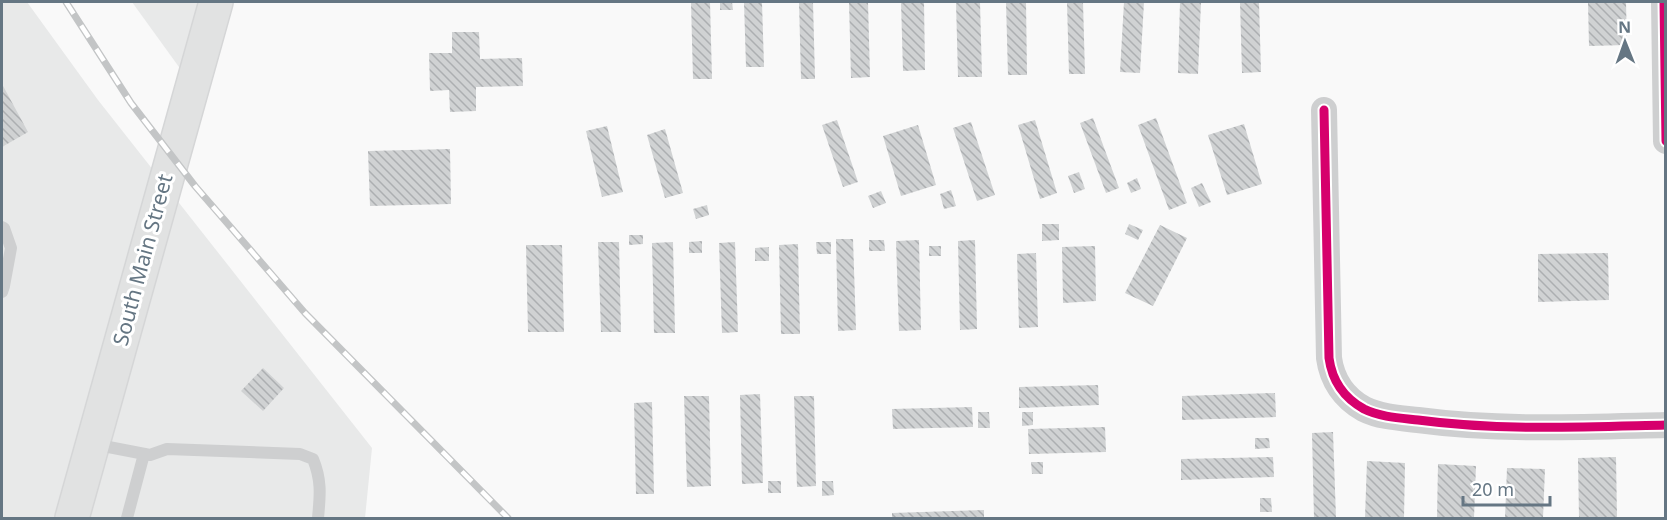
<svg xmlns="http://www.w3.org/2000/svg" width="1667" height="520" viewBox="0 0 1667 520" font-family="'Noto Sans',sans-serif">
<style>
.built{fill:#e8e9e9}
.building{fill:url(#building-back-hatch)}
.lines{fill:none;stroke-linecap:round;stroke-linejoin:round}
.secondary-casing{stroke:#d5d6d7;stroke-width:36}
.lane{stroke:#cecfd0;stroke-width:12}
.street{stroke:#cecfd0;stroke-width:26}
.secondary{stroke:#e1e2e2;stroke-width:33}
.rail-casing{stroke:#c3c5c6;stroke-width:7}
.rail{stroke:#fff;stroke-width:4.5;stroke-dasharray:14;stroke-linecap:butt}
.cycleway-casing{stroke:#fff;stroke-width:13}
.cycleway{stroke:#d6006c;stroke-width:9}
.labels{text-anchor:middle;stroke-width:6;stroke-linejoin:round;paint-order:stroke}
.street-label{font-size:21px;fill:#657683;stroke:#fff}
</style>
<defs>
<pattern id="building-back-hatch" width="6" height="6" patternUnits="userSpaceOnUse" patternTransform="scale(1.5)"><rect width="6" height="6" fill="#d0d2d3"/><path d="M-1 5l2 2M0 0l6 6M5-1l2 2" fill="none" stroke="#acafb1"/></pattern>
</defs>
<rect width="100%" height="100%" fill="#f9f9f9"/>
<g class="built">
<path d="M 2,2 L 27,2 L 98,100 L 372,448 L 365,518 L 2,518 Z"/>
<path d="M 132,2 L 216,2 L 192,85 Z"/>
</g>
<g class="building">
<path d="M 691,2 L 710,2 L 712,79 L 693,79 Z"/>
<path d="M 720,2 L 732,2 L 733,10 L 720,10 Z"/>
<path d="M 744,2 L 762,2 L 764,67 L 746,67 Z"/>
<path d="M 799,2 L 813,2 L 815,79 L 801,79 Z"/>
<path d="M 849,2 L 868,2 L 870,77 L 851,78 Z"/>
<path d="M 901,2 L 924,2 L 925,70 L 903,71 Z"/>
<path d="M 956,2 L 980,2 L 982,77 L 958,77 Z"/>
<path d="M 1006,2 L 1026,2 L 1027,75 L 1008,75 Z"/>
<path d="M 1067,2 L 1083,2 L 1085,74 L 1069,74 Z"/>
<path d="M 1124,2 L 1144,2 L 1140,73 L 1120,72 Z"/>
<path d="M 1180,2 L 1201,2 L 1198,74 L 1178,73 Z"/>
<path d="M 1240,2 L 1259,2 L 1261,72 L 1242,73 Z"/>
<path d="M 1588,2 L 1626,2 L 1627,45 L 1589,46 Z"/>
<path d="M 452,32 L 479,32 L 480,59 L 522,58 L 523,86 L 476,87 L 476,111 L 450,112 L 449,90 L 430,91 L 429,53 L 452,53 Z"/>
<path d="M 2,84 L 28,132 L 2,147 Z"/>
<path d="M 1093,118 L 1119,188 L 1106,193 L 1080,123 Z"/>
<path d="M 1156,118 L 1187,203 L 1169,210 L 1138,125 Z"/>
<path d="M 837,120 L 858,182 L 843,187 L 822,125 Z"/>
<path d="M 1035,120 L 1057,193 L 1040,199 L 1018,125 Z"/>
<path d="M 971,122 L 995,195 L 977,201 L 953,128 Z"/>
<path d="M 1244,124 L 1262,184 L 1227,195 L 1208,135 Z"/>
<path d="M 918,125 L 936,185 L 901,196 L 883,136 Z"/>
<path d="M 607,126 L 623,192 L 602,197 L 586,131 Z"/>
<path d="M 665,129 L 683,193 L 665,198 L 647,135 Z"/>
<path d="M 450,149 L 451,204 L 370,206 L 368,151 Z"/>
<path d="M 1079,172 L 1085,189 L 1074,193 L 1068,176 Z"/>
<path d="M 1137,178 L 1141,189 L 1131,193 L 1127,183 Z"/>
<path d="M 1202,183 L 1211,202 L 1199,207 L 1191,188 Z"/>
<path d="M 951,190 L 956,206 L 944,209 L 940,194 Z"/>
<path d="M 881,191 L 886,203 L 873,208 L 868,196 Z"/>
<path d="M 707,205 L 709,215 L 696,219 L 693,209 Z"/>
<path d="M 1042,224 L 1059,224 L 1059,240 L 1042,241 Z"/>
<path d="M 1129,224 L 1143,230 L 1138,240 L 1125,234 Z"/>
<path d="M 1160,225 L 1187,238 L 1153,306 L 1125,293 Z"/>
<path d="M 629,235 L 643,235 L 643,244 L 629,245 Z"/>
<path d="M 836,239 L 853,239 L 856,330 L 838,331 Z"/>
<path d="M 869,240 L 884,240 L 885,251 L 869,251 Z"/>
<path d="M 919,240 L 921,330 L 899,331 L 896,241 Z"/>
<path d="M 975,240 L 977,329 L 960,330 L 958,241 Z"/>
<path d="M 702,241 L 702,253 L 689,253 L 689,242 Z"/>
<path d="M 598,242 L 619,242 L 621,332 L 601,332 Z"/>
<path d="M 673,242 L 675,333 L 654,333 L 652,243 Z"/>
<path d="M 735,242 L 738,332 L 722,333 L 719,243 Z"/>
<path d="M 816,242 L 831,242 L 831,254 L 817,254 Z"/>
<path d="M 798,244 L 800,334 L 781,334 L 779,245 Z"/>
<path d="M 526,245 L 562,245 L 564,332 L 528,332 Z"/>
<rect x="929" y="246" width="12" height="10"/>
<path d="M 1095,246 L 1096,301 L 1063,303 L 1062,247 Z"/>
<path d="M 769,247 L 769,261 L 755,261 L 755,248 Z"/>
<path d="M 1036,253 L 1038,327 L 1019,328 L 1017,254 Z"/>
<path d="M 1608,253 L 1609,300 L 1538,302 L 1538,254 Z"/>
<path d="M 263,368 L 284,388 L 263,411 L 241,391 Z"/>
<path d="M 1098,385 L 1099,405 L 1019,408 L 1019,387 Z"/>
<path d="M 1275,393 L 1276,417 L 1182,420 L 1182,396 Z"/>
<path d="M 760,394 L 763,483 L 742,484 L 740,395 Z"/>
<path d="M 684,396 L 709,396 L 711,486 L 687,487 Z"/>
<path d="M 794,396 L 814,396 L 816,486 L 797,487 Z"/>
<path d="M 652,402 L 654,494 L 636,494 L 634,403 Z"/>
<path d="M 972,407 L 973,427 L 893,429 L 892,409 Z"/>
<path d="M 978,412 L 989,412 L 990,428 L 978,428 Z"/>
<path d="M 1022,412 L 1033,412 L 1033,425 L 1022,426 Z"/>
<path d="M 1105,427 L 1106,452 L 1029,454 L 1028,429 Z"/>
<path d="M 1333,432 L 1336,518 L 1314,518 L 1312,433 Z"/>
<path d="M 1255,438 L 1269,438 L 1270,448 L 1255,449 Z"/>
<path d="M 1273,457 L 1274,477 L 1181,480 L 1181,459 Z"/>
<path d="M 1616,457 L 1617,518 L 1579,518 L 1578,458 Z"/>
<path d="M 1367,461 L 1405,463 L 1404,518 L 1365,518 Z"/>
<path d="M 1031,462 L 1043,462 L 1043,474 L 1032,474 Z"/>
<path d="M 1438,464 L 1476,466 L 1474,518 L 1437,518 Z"/>
<path d="M 1507,468 L 1545,469 L 1543,518 L 1505,518 Z"/>
<rect x="768" y="481" width="13" height="12"/>
<path d="M 822,481 L 833,481 L 834,495 L 822,496 Z"/>
<path d="M 1260,498 L 1271,498 L 1272,512 L 1260,512 Z"/>
<path d="M 984,510 L 984,518 L 892,518 L 892,513 Z"/>
</g>
<g class="lines">
<g class="secondary-casing">
<path id="secondary" d="M 72,518 L 216,2"/>
</g>
<g class="lane">
<path d="M 2,227 L 4,228 L 11,248 L 4,286 L 2,292"/>
<path d="M 93,444 L 150,455 L 167,449 L 300,454 L 313,459 C 322,481 320,496 318,518"/>
<path d="M 127,518 L 144,454"/>
</g>
<g class="street">
<path d="M 1664,2 L 1666,141"/>
<path d="M 1324,110 L 1329,358 C 1332,380 1344,398 1364,409 C 1380,417 1400,418 1418,420 C 1500,431 1583,427 1666,425"/>
</g>
<use href="#secondary" class="secondary"/>
<g class="rail-casing">
<path id="rail" d="M 66,2 L 131,103 L 195,186 L 305,313 L 508,518"/>
</g>
<use href="#rail" class="rail"/>
<g class="cycleway-casing">
<g id="cycleway">
<path d="M 1664,2 L 1666,141"/>
<path d="M 1324,110 L 1329,358 C 1332,380 1344,398 1364,409 C 1380,417 1400,418 1418,420 C 1500,431 1583,427 1666,425"/>
</g>
</g>
<use href="#cycleway" class="cycleway"/>
</g>
<g class="labels">
<g class="street-label">
<text transform="translate(143 260) rotate(-75)" y="7">South Main Street</text>
</g>
</g>
<rect width="1667" height="520" fill="none" stroke="#657683" stroke-width="6"/>
<g transform="translate(1625 42) rotate(359)" stroke="#ffffff" stroke-width="4.5" paint-order="stroke">
<path d="M0-4.5L10 22L0 15L-10 22Z" fill="#657683"/>
<text y="-9" font-size="16" font-weight="bold" text-anchor="middle" fill="#657683">N</text>
</g>
<path d="M1463 496v9h87v-9" fill="none" stroke="#657683" stroke-width="3"/>
<text x="1472" y="496" font-size="18" fill="#657683" stroke="#ffffff" stroke-width="4.5" paint-order="stroke">20 m</text>
</svg>
